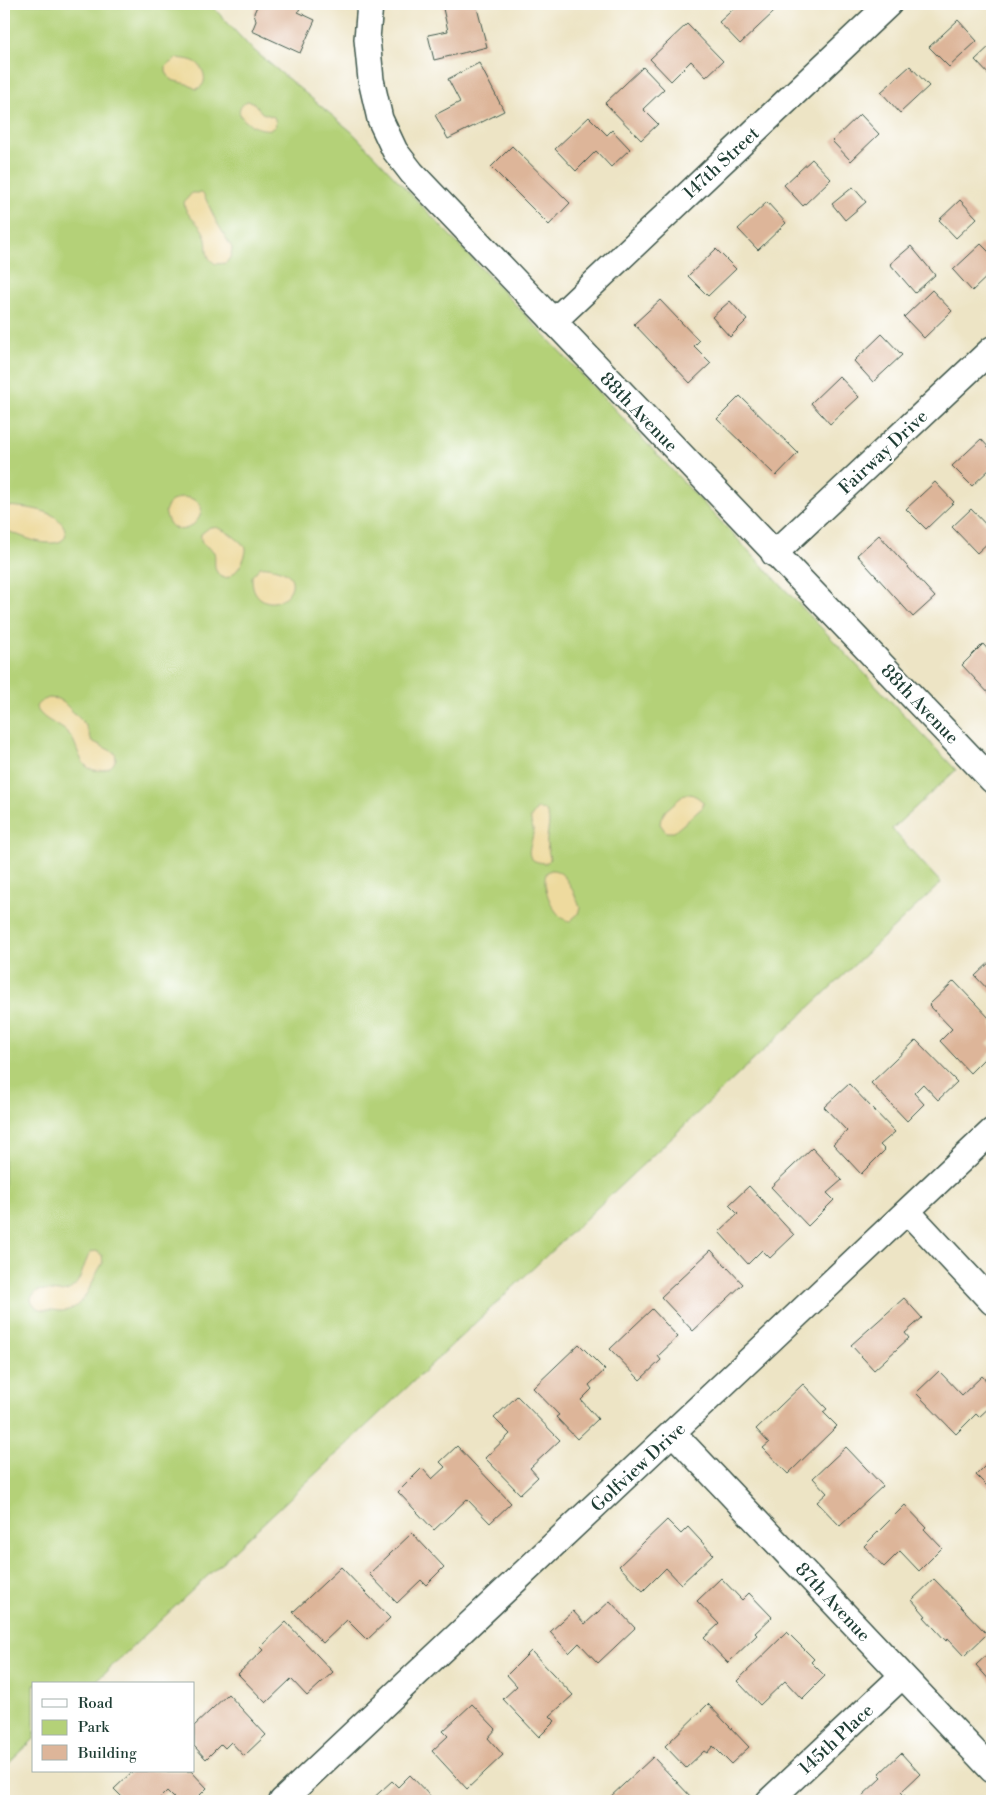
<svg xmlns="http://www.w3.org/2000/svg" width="996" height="1805" viewBox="0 0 996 1805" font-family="'Libre Bodoni',serif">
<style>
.green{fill:#b4d178;stroke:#6a8756}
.sand{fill:#eeda9e;stroke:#868c69}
.building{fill:#ddb599}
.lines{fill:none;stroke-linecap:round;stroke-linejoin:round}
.minor-casing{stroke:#3e564a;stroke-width:28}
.minor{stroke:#fff;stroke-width:25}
.labels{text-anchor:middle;stroke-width:4.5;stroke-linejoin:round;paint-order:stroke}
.street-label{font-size:18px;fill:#1f3d34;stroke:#fff}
</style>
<rect width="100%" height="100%" fill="#fff"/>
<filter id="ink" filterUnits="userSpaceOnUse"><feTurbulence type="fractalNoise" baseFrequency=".02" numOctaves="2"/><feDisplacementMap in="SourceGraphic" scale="10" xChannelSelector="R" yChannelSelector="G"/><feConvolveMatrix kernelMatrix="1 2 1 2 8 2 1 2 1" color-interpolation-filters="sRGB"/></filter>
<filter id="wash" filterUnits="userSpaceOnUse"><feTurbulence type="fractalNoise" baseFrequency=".0096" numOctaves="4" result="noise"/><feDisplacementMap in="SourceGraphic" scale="20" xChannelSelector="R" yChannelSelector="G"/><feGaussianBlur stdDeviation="1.12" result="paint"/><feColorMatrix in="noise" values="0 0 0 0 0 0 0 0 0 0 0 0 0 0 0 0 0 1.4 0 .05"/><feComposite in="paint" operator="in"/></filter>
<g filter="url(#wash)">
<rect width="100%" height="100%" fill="#ede4c5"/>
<path class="green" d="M 4,4 L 210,4 L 250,47 L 352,132 L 956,770 L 892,829 L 941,883 L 93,1684 L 34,1684 L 34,1739 L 4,1768 Z"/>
<g class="sand">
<path d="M 177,58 C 183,59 191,59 197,63 C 205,70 209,86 196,89 L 187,84 L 171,80 L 166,72 L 166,66 Z"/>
<path d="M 247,101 L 253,102 L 262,113 L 274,117 C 287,145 217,119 247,101 Z"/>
<path d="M 192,193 L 202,193 L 204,195 L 216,221 L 232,248 L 231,256 L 226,263 L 216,264 C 203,257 209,247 205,236 C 201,222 185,218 184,202 Z"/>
<path d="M 181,497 C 231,499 174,559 165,511 L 170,502 Z"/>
<path d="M 6,506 C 20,507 35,508 48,513 C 66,520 76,544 49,543 C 35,543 19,535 5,530 L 4,507 Z"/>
<path d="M 210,527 C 221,526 239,539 246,548 C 247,562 226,590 217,572 C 213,567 216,558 214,552 C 208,546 199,545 201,534 Z"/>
<path d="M 260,567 C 267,566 273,568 280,570 C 309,579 280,614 260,598 C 253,592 252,585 252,576 Z"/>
<path d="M 49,698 L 58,699 L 64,703 L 85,724 L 92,741 L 115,753 L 116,759 C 113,766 109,769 102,770 C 78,774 80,746 69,734 C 59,723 43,722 36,707 C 38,702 44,700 49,698 Z"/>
<path d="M 685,794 C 692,793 698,797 703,802 L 703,807 L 674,832 L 666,832 L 660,824 L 661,818 L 666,810 Z"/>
<path d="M 537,809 L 544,810 C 552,818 548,827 547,838 C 546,845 549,852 550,859 L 546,863 C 517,862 535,842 533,829 C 532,825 530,822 531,817 Z"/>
<path d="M 551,870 C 566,869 575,896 580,907 L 578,914 L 570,921 C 555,921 539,884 547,872 Z"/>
<path d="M 96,1251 L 102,1255 L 103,1263 C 91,1279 86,1311 61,1311 C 58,1311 56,1310 53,1310 C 44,1310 38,1310 32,1303 L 31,1298 L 37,1291 C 46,1289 53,1292 61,1292 C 83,1290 81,1265 91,1252 Z"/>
</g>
<g id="blocks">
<g class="building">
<path d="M 258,4 L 302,4 L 298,12 L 315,20 L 300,53 L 252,31 L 256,21 L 254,13 Z"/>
<path d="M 442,4 L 476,4 L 487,47 L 434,60 L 428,35 L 448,31 Z"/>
<path d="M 739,4 L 766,4 L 774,12 L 740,44 L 719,22 Z"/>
<path d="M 958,20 L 977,41 L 949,67 L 929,47 Z"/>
<path d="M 687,24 L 723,61 L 706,77 L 691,61 L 671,81 L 650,59 Z"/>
<path d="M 992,44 L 992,78 L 975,60 Z"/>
<path d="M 479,63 L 504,111 L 448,139 L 435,115 L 460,102 L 448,79 Z"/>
<path d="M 910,66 L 929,86 L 900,113 L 881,92 Z"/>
<path d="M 643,67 L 664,89 L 643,109 L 658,124 L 641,140 L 605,103 Z"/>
<path d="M 860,114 L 879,134 L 851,161 L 832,141 Z"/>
<path d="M 589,117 L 607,135 L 612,130 L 630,149 L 611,167 L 596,151 L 576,171 L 555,149 Z"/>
<path d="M 512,146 L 570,203 L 549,225 L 491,167 Z"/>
<path d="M 812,159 L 831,179 L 803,206 L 784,185 Z"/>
<path d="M 853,187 L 866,202 L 845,220 L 832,204 Z"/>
<path d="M 960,200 L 977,218 L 956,238 L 939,220 Z"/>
<path d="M 767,202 L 786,223 L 758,250 L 738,229 Z"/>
<path d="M 981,244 L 992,255 L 992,272 L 972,291 L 953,270 Z"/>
<path d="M 911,246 L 935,275 L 915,293 L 890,264 Z"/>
<path d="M 716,249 L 736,269 L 708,296 L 688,276 Z"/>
<path d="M 932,290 L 952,311 L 924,338 L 904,317 Z"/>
<path d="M 660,300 L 699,341 L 694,346 L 711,363 L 690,383 L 634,324 Z"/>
<path d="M 730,301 L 747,320 L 730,337 L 712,317 Z"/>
<path d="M 882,334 L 902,355 L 873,382 L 854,361 Z"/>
<path d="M 839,376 L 859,397 L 830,424 L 811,403 Z"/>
<path d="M 740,396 L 798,453 L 776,476 L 717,419 Z"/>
<path d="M 981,439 L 992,451 L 992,467 L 972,486 L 952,466 Z"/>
<path d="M 935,482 L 954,502 L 926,529 L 906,509 Z"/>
<path d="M 971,509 L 992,531 L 992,539 L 977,553 L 952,527 Z"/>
<path d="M 879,535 L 935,597 L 913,617 L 857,555 Z"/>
<path d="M 983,644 L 992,654 L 992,697 L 962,665 Z"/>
<path d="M 992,960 L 992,994 L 975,976 Z"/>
<path d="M 954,981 L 992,1021 L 992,1038 L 987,1043 L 992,1048 L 992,1051 L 970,1073 L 940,1041 L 952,1029 L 929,1005 Z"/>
<path d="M 916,1040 L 957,1082 L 938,1100 L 923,1084 L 914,1093 L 924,1104 L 907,1121 L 871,1083 Z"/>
<path d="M 849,1084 L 895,1132 L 880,1145 L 885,1150 L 861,1174 L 833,1144 L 847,1131 L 824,1107 Z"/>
<path d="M 812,1148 L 842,1180 L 827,1193 L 834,1200 L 808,1226 L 771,1187 Z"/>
<path d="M 749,1186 L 794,1235 L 770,1258 L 762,1250 L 748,1264 L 719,1232 L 738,1214 L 729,1205 Z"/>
<path d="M 711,1250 L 743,1284 L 693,1331 L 661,1297 Z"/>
<path d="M 904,1298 L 922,1318 L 905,1333 L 909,1338 L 874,1370 L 851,1345 Z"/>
<path d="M 652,1309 L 678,1337 L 658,1356 L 661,1360 L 640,1380 L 610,1349 Z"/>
<path d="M 579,1344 L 605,1370 L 589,1385 L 592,1389 L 581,1400 L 598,1419 L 577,1439 L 556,1417 L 559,1415 L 533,1388 Z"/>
<path d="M 939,1371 L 962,1395 L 982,1376 L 992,1387 L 992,1405 L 979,1417 L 976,1414 L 956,1434 L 916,1393 Z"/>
<path d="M 803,1384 L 827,1409 L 823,1412 L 837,1426 L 788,1474 L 763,1448 L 769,1443 L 756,1429 Z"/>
<path d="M 517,1396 L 560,1440 L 530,1468 L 538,1477 L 520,1494 L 485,1458 L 510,1434 L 494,1418 Z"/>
<path d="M 457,1446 L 511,1503 L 490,1523 L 467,1499 L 434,1530 L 398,1492 L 422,1468 L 432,1479 L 445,1467 L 440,1462 Z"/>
<path d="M 846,1447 L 883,1486 L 840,1526 L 817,1502 L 827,1493 L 813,1478 Z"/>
<path d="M 992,1459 L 992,1491 L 976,1475 Z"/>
<path d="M 905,1505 L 926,1527 L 924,1529 L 942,1548 L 919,1571 L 900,1551 L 884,1567 L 864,1546 Z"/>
<path d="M 667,1520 L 681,1534 L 688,1527 L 713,1554 L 681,1584 L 666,1568 L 643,1591 L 619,1566 Z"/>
<path d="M 412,1533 L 444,1567 L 426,1585 L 421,1580 L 397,1603 L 369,1574 Z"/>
<path d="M 341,1567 L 390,1618 L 367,1640 L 347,1620 L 323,1643 L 293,1612 Z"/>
<path d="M 721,1578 L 742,1600 L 749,1593 L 772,1617 L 755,1633 L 757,1635 L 728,1663 L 704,1638 L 719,1624 L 697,1601 Z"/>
<path d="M 934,1579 L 987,1634 L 964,1656 L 948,1639 L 946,1641 L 924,1617 L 926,1616 L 912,1600 Z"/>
<path d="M 610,1601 L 635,1628 L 598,1663 L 579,1643 L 569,1653 L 550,1632 L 573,1611 L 585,1624 Z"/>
<path d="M 286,1622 L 333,1672 L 307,1696 L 291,1679 L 266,1703 L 238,1674 L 263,1650 L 260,1647 Z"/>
<path d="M 787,1632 L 814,1659 L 811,1662 L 825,1676 L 802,1699 L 785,1681 L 760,1705 L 737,1681 Z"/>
<path d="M 992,1650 L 992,1683 L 976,1665 Z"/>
<path d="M 531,1651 L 573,1695 L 550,1716 L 555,1721 L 539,1737 L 503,1699 L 517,1686 L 507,1675 Z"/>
<path d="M 228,1694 L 266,1735 L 244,1756 L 231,1742 L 225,1748 L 221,1744 L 206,1759 L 194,1746 L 194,1726 Z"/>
<path d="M 472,1704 L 496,1729 L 488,1738 L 503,1755 L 467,1789 L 432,1751 L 448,1736 L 443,1731 Z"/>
<path d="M 708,1704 L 749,1747 L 731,1764 L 713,1746 L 707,1753 L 704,1751 L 686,1768 L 665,1746 Z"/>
<path d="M 901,1753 L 920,1774 L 901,1792 L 910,1801 L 863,1801 L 860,1798 L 882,1777 L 879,1774 Z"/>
<path d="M 653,1757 L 693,1799 L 691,1801 L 660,1801 L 658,1799 L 655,1801 L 612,1801 L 609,1798 Z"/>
<path d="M 133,1771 L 191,1771 L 207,1788 L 194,1801 L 177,1801 L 167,1791 L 157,1801 L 153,1798 L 149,1801 L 126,1801 L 114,1789 Z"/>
<path d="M 410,1775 L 435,1801 L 370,1801 L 392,1781 L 398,1787 Z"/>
</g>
</g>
</g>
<g filter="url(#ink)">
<use href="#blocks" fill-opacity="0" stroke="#3e564a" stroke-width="1"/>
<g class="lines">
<g class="minor-casing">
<g id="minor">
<path d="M 370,4 L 367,39 L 371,80 L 380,119 L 395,151 L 412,173 L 992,780"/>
<path d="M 553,322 L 889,4"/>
<path d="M 774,554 L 992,349"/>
<path d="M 908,1212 L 992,1302"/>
<path d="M 673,1433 L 992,1770"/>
<path d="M 282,1801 L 992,1131"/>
<path d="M 769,1801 L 902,1676"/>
</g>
</g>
<use href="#minor" class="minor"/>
</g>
</g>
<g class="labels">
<g class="street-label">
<text transform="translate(721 163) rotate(-43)" y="6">147th Street</text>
<text transform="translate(639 412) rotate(46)" y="6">88th Avenue</text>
<text transform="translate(883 452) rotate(-43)" y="6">Fairway Drive</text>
<text transform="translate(920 704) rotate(46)" y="6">88th Avenue</text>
<text transform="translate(638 1467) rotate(-43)" y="6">Golfview Drive</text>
<text transform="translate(833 1602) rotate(47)" y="6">87th Avenue</text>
<text transform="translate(836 1739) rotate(-43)" y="6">145th Place</text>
</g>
</g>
<rect width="996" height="1805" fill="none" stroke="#fff" stroke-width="20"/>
<rect x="32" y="1682" width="162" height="90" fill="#ffffff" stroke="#a5b1ae"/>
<rect x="42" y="1699" width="25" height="8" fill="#ffffff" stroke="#a5b1ae"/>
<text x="78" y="1708" font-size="15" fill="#1f3d34">Road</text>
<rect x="42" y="1720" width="25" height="15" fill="#b4d178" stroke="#a5b1ae"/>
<text x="78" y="1732" font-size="15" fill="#1f3d34">Park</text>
<rect x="42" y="1745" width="25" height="15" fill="#ddb599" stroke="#a5b1ae"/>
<text x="78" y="1758" font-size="15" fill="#1f3d34">Building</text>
</svg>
